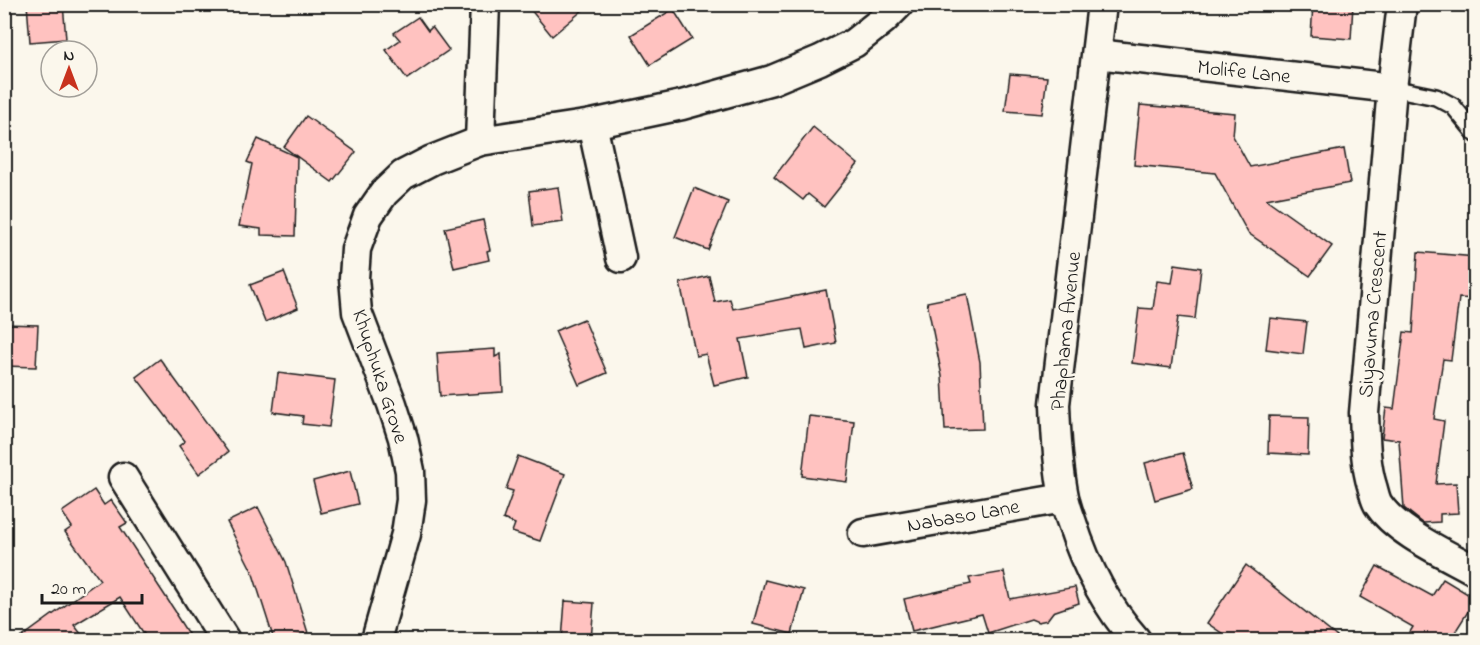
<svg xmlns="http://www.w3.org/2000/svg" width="1480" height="645" viewBox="0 0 1480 645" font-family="'Indie Flower',sans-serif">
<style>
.building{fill:#ffc2c0;stroke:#1c1c1c;stroke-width:1.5}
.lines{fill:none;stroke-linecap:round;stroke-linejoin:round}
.lane-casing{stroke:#1c1c1c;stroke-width:20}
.street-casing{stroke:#1c1c1c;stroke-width:33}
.lane{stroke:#fbf7ec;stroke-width:15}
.street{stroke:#fbf7ec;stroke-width:28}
.labels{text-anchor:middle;stroke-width:5;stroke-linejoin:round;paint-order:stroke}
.street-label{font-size:21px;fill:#1c1c1c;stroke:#fbf7ec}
</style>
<rect width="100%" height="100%" fill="#fbf7ec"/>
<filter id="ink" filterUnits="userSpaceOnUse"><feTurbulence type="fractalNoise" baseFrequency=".0167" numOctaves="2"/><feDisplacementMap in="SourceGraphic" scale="12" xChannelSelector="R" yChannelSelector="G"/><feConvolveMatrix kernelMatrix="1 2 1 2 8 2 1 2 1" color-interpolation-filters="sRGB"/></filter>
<g filter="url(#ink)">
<g class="building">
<path d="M 27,4 L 63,4 L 66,39 L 30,42 Z"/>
<path d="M 526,4 L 590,4 L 552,36 Z"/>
<path d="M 1313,4 L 1353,4 L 1351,39 L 1311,36 Z"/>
<path d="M 673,9 L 692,39 L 650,65 L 631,35 Z"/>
<path d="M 418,17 L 428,31 L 432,27 L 449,50 L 407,79 L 386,50 L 400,40 L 394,33 Z"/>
<path d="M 1010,74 L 1047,77 L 1042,114 L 1005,111 Z"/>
<path d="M 1140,105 L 1235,113 L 1233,136 L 1250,167 L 1344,149 L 1350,183 L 1266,199 L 1332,246 L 1310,276 L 1248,233 L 1215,173 L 1134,165 Z"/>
<path d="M 306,116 L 356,152 L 332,182 L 284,147 Z"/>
<path d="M 813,127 L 858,164 L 824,207 L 808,194 L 803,200 L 774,177 Z"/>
<path d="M 258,139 L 297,157 L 295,236 L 261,235 L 261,229 L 239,226 L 252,164 L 247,162 Z"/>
<path d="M 558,187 L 563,222 L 533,226 L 529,191 Z"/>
<path d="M 694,188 L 728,202 L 708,250 L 675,237 Z"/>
<path d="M 483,220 L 490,250 L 487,251 L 489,260 L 454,268 L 445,228 Z"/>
<path d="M 1418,252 L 1476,257 L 1476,299 L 1459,298 L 1451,360 L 1443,359 L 1434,419 L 1444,421 L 1436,484 L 1456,483 L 1458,513 L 1440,514 L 1440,522 L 1423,523 L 1404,508 L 1399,440 L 1382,438 L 1386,408 L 1394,409 L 1404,332 L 1413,333 Z"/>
<path d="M 1175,264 L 1201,268 L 1195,319 L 1178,317 L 1171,368 L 1132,363 L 1139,308 L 1153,309 L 1157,281 L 1172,283 Z"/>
<path d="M 284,272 L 298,308 L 265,322 L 250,285 Z"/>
<path d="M 709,276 L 715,302 L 730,299 L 733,309 L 826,290 L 836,343 L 806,349 L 802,329 L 740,339 L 748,377 L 714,385 L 706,354 L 696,356 L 680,283 Z"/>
<path d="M 967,294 L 980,362 L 983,429 L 945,430 L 942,376 L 927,302 Z"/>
<path d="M 1270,318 L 1307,322 L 1303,354 L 1266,349 Z"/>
<path d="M 584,319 L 607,373 L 579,385 L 555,331 Z"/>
<path d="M 4,324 L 38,325 L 36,367 L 4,366 Z"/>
<path d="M 495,349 L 495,357 L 501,354 L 503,392 L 440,396 L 437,353 Z"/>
<path d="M 160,359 L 228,452 L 199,474 L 179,446 L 185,441 L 136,377 Z"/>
<path d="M 278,373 L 335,380 L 329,427 L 302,424 L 303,416 L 273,412 Z"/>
<path d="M 809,416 L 854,421 L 847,482 L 802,476 Z"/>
<path d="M 1269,416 L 1309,417 L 1308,455 L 1268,453 Z"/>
<path d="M 1183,453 L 1193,489 L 1155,500 L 1145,463 Z"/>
<path d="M 518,456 L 565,474 L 540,541 L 512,532 L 515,524 L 503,519 L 513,491 L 506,489 Z"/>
<path d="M 350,471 L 358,504 L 321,513 L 313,481 Z"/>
<path d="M 94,490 L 104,505 L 111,500 L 127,523 L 120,527 L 177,614 L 176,615 L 192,640 L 148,640 L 120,597 L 74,625 L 86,640 L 18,640 L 100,580 L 65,532 L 72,527 L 62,512 Z"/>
<path d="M 258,507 L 286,562 L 308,633 L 284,640 L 274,640 L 252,571 L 227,522 Z"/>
<path d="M 1246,565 L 1341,640 L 1232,640 L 1207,623 Z"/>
<path d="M 1377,566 L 1432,596 L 1443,579 L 1476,599 L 1450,640 L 1405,640 L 1413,627 L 1360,597 Z"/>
<path d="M 1004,572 L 1010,599 L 1075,587 L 1079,603 L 1053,612 L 1047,620 L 1038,622 L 1031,619 L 988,633 L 982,614 L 912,631 L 904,599 L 971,584 L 969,578 Z"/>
<path d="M 765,580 L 804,590 L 792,634 L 753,624 Z"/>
<path d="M 565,601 L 594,603 L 591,640 L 562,640 Z"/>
</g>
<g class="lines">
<g class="lane-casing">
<path id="lane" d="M 1392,88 L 1436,97 L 1453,106 L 1476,134"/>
</g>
<g class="street-casing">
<g id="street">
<path d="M 1102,4 L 1055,404 C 1056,435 1058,467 1064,497 C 1066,506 1069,515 1072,523 C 1086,567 1106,606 1136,640"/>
<path d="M 1402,4 L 1392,88 L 1364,413 C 1365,438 1365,463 1372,486 C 1374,492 1375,499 1378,504 C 1396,532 1446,554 1476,571"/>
<path d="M 1097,54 L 1392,88"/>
<path d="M 592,124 L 621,258"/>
<path d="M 480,141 L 485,4"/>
<path d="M 123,477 L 225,640"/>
<path d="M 863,533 L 1064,498"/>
<path d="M 376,640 L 406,534 L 411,500 L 410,471 L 403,438 L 392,404 L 357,312 L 354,278 L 356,249 L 368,216 L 384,193 L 403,175 L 432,160 L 480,141 L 592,124 L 682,105 L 772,80 L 820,60 L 854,43 L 883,20 L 899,4"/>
</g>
</g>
<use href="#lane" class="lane"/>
<use href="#street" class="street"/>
</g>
</g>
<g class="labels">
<g class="street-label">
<text transform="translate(1244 71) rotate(6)" y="7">Molife Lane</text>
<text transform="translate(1372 314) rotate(-85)" y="7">Siyavuma Crescent</text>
<text transform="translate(1065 331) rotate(-84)" y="7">Phaphama Avenue</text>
<text transform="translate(381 376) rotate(72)" y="7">Khuphuka Grove</text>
<text transform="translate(963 515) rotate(-10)" y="7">Nabaso Lane</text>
</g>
</g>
<rect width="1480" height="645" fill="none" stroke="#fbf7ec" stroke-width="24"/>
<rect x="12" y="12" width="1456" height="621" fill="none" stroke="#1c1c1c" stroke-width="2" filter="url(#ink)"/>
<g transform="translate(69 69)"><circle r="28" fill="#fbf7ec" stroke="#a29f99" stroke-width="1.5"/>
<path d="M0-4.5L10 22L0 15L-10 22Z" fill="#c8321e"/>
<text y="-9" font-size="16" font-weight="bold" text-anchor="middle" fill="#1c1c1c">N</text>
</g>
<path d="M42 594v9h100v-9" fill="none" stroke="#1c1c1c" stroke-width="3"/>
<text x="51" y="594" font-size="18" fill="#1c1c1c" stroke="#fbf7ec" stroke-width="4.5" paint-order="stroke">20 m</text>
</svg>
